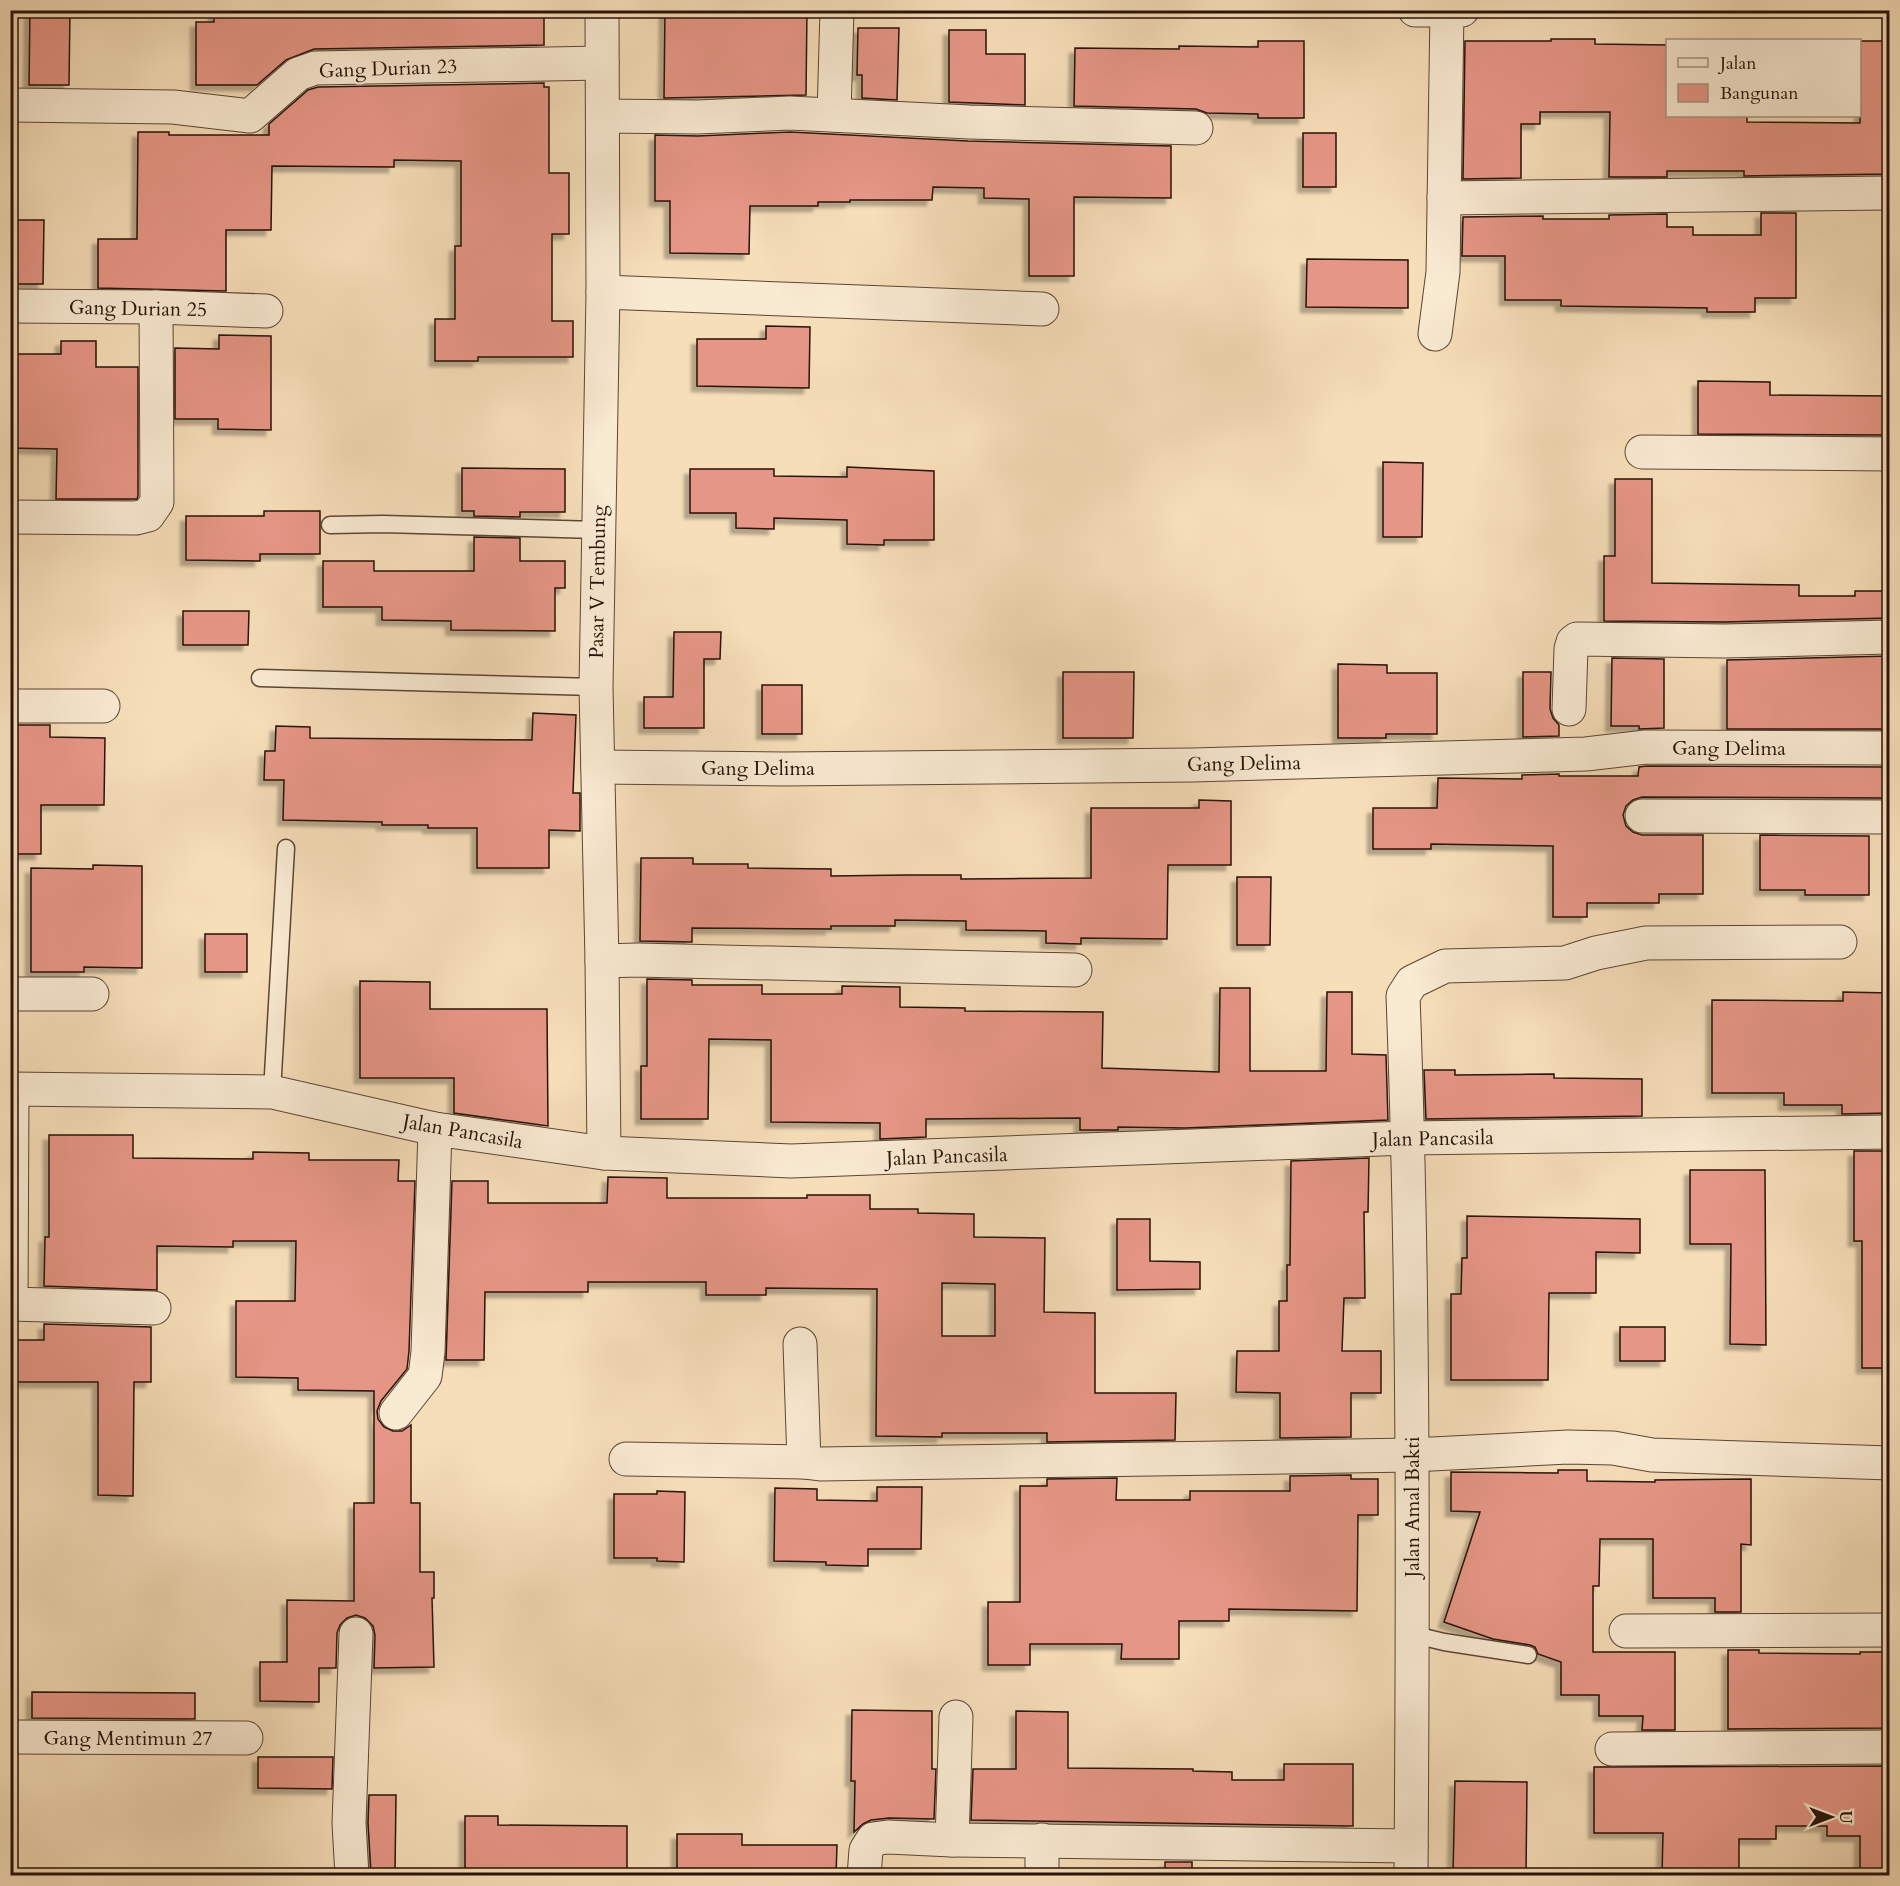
<svg xmlns="http://www.w3.org/2000/svg" width="1900" height="1886" viewBox="0 0 1900 1886" font-family="Cardo,serif">
<style>
.building{fill:#e69686;stroke:#271208;stroke-width:1.5;fill-rule:evenodd;filter:url(#shadow)}
.lines{fill:none;stroke-linecap:round;stroke-linejoin:round}
.service-casing{stroke:#5b4534;stroke-width:19}
.minor-casing{stroke:#5b4534;stroke-width:35}
.service{stroke:#f9ead2;stroke-width:16}
.minor{stroke:#f9ead2;stroke-width:33}
.labels{text-anchor:middle;stroke-width:4.5;stroke-linejoin:round;paint-order:stroke}
.street-label{font-size:20px;fill:#271208;stroke:#f9ead2}
</style>
<defs>
<filter id="shadow"><feDropShadow dx="-5.5" dy="5.5" stdDeviation="1.5" flood-color="#0004"/></filter>
</defs>
<rect width="100%" height="100%" fill="#f6deb9"/>
<filter id="stains"><feTurbulence type="fractalNoise" baseFrequency=".00333" numOctaves="4"/><feColorMatrix values="0 0 0 0 .2 0 0 0 0 .09 0 0 0 0 .02 0 0 0 .5 -.17"/></filter>
<radialGradient id="worn" r=".72"><stop offset=".6" stop-color="#630" stop-opacity="0"/><stop offset="1" stop-color="#630" stop-opacity=".3"/></radialGradient>
<g class="building">
<path d="M 30,10 L 70,10 L 69,85 L 29,85 Z"/>
<path d="M 214,10 L 544,10 L 544,45 L 314,49 L 286,60 L 257,85 L 196,85 L 196,22 L 214,22 Z"/>
<path d="M 665,10 L 807,10 L 806,95 L 664,98 Z"/>
<path d="M 858,28 L 899,28 L 897,100 L 862,98 L 862,75 L 857,75 Z"/>
<path d="M 949,30 L 986,30 L 986,54 L 1025,54 L 1025,105 L 949,102 Z"/>
<path d="M 1551,39 L 1595,39 L 1595,44 L 1668,45 L 1668,116 L 1747,116 L 1747,122 L 1860,123 L 1860,41 L 1890,41 L 1890,174 L 1744,176 L 1744,171 L 1667,171 L 1667,177 L 1609,177 L 1610,112 L 1540,112 L 1540,124 L 1521,124 L 1521,178 L 1463,179 L 1465,41 L 1551,41 Z"/>
<path d="M 1258,41 L 1304,41 L 1304,118 L 1258,118 L 1258,114 L 1207,113 L 1196,109 L 1074,106 L 1075,48 L 1179,49 L 1179,46 L 1258,47 Z"/>
<path d="M 544,83 L 544,87 L 549,87 L 549,173 L 569,173 L 569,234 L 552,234 L 552,321 L 573,321 L 573,357 L 478,357 L 478,361 L 435,361 L 435,319 L 455,319 L 455,246 L 461,246 L 461,161 L 394,160 L 394,167 L 272,166 L 271,230 L 226,230 L 226,291 L 98,288 L 98,239 L 137,239 L 138,132 L 169,132 L 169,135 L 269,135 L 269,124 L 308,90 L 318,87 Z"/>
<path d="M 790,132 L 968,141 L 1171,146 L 1171,198 L 1074,197 L 1074,276 L 1029,276 L 1029,199 L 984,198 L 984,188 L 933,187 L 932,200 L 850,200 L 850,202 L 818,202 L 818,206 L 750,206 L 749,254 L 670,253 L 670,201 L 655,201 L 655,135 L 698,136 Z"/>
<rect x="1303" y="133" width="33" height="54"/>
<path d="M 1761,213 L 1796,213 L 1796,298 L 1755,298 L 1755,312 L 1707,312 L 1707,308 L 1561,306 L 1561,300 L 1505,300 L 1505,256 L 1462,256 L 1463,217 L 1543,216 L 1543,219 L 1609,219 L 1609,215 L 1667,214 L 1667,227 L 1693,227 L 1693,235 L 1761,235 Z"/>
<path d="M 10,220 L 44,220 L 43,284 L 10,284 Z"/>
<path d="M 1307,259 L 1408,260 L 1408,308 L 1306,307 Z"/>
<path d="M 766,326 L 810,327 L 809,388 L 697,386 L 697,339 L 766,339 Z"/>
<path d="M 219,335 L 271,336 L 271,430 L 218,429 L 218,419 L 175,419 L 175,348 L 219,349 Z"/>
<path d="M 61,341 L 96,341 L 96,367 L 138,367 L 138,496 L 137,499 L 56,499 L 57,449 L 10,448 L 10,354 L 61,354 Z"/>
<path d="M 1698,381 L 1770,382 L 1770,395 L 1890,396 L 1890,435 L 1698,434 Z"/>
<path d="M 1383,462 L 1423,463 L 1422,537 L 1383,537 Z"/>
<path d="M 847,467 L 934,471 L 934,540 L 884,540 L 884,545 L 847,544 L 847,520 L 774,518 L 774,529 L 736,528 L 736,513 L 690,513 L 690,469 L 774,469 L 774,476 L 847,477 Z"/>
<path d="M 462,468 L 565,469 L 565,512 L 520,512 L 520,517 L 474,516 L 474,511 L 462,511 Z"/>
<path d="M 1615,479 L 1652,479 L 1652,583 L 1799,585 L 1799,596 L 1855,596 L 1855,591 L 1890,591 L 1890,618 L 1724,622 L 1604,621 L 1604,556 L 1615,556 Z"/>
<path d="M 264,511 L 320,511 L 320,554 L 260,554 L 260,561 L 186,560 L 186,516 L 264,516 Z"/>
<path d="M 474,537 L 520,538 L 520,561 L 565,561 L 565,588 L 555,588 L 555,631 L 451,630 L 451,621 L 382,620 L 382,607 L 323,607 L 323,561 L 374,561 L 374,571 L 474,571 Z"/>
<path d="M 183,611 L 249,611 L 248,645 L 183,645 Z"/>
<path d="M 674,632 L 721,632 L 720,659 L 704,659 L 704,728 L 644,728 L 644,697 L 673,697 Z"/>
<path d="M 1890,656 L 1890,729 L 1727,729 L 1727,660 Z"/>
<path d="M 1612,658 L 1664,659 L 1664,728 L 1639,729 L 1639,726 L 1611,726 Z"/>
<path d="M 1338,664 L 1387,665 L 1387,673 L 1437,673 L 1437,734 L 1386,734 L 1386,738 L 1338,738 Z"/>
<path d="M 1063,672 L 1134,672 L 1133,738 L 1063,738 Z"/>
<path d="M 1523,672 L 1551,672 L 1550,709 L 1553,718 L 1559,725 L 1559,736 L 1523,737 Z"/>
<rect x="762" y="685" width="40" height="49"/>
<path d="M 533,713 L 576,715 L 573,793 L 580,793 L 580,831 L 549,830 L 549,868 L 477,868 L 477,828 L 428,828 L 428,825 L 382,825 L 382,822 L 283,820 L 284,780 L 264,780 L 265,751 L 275,751 L 276,726 L 310,727 L 310,738 L 532,740 Z"/>
<path d="M 10,725 L 50,725 L 50,737 L 105,738 L 104,805 L 41,805 L 41,854 L 10,854 Z"/>
<path d="M 1647,766 L 1890,767 L 1890,798 L 1642,797 L 1633,800 L 1626,806 L 1623,815 L 1626,826 L 1633,832 L 1642,835 L 1703,835 L 1703,894 L 1659,894 L 1659,903 L 1587,903 L 1587,917 L 1553,917 L 1553,846 L 1431,844 L 1431,849 L 1373,849 L 1373,808 L 1437,808 L 1438,778 L 1522,779 L 1522,775 L 1559,774 L 1559,776 L 1638,776 L 1639,767 Z"/>
<path d="M 1199,800 L 1231,801 L 1231,865 L 1168,865 L 1167,939 L 1081,938 L 1081,944 L 1046,943 L 1046,931 L 966,930 L 966,921 L 895,920 L 895,926 L 831,926 L 831,929 L 692,928 L 692,942 L 640,941 L 641,858 L 693,858 L 693,864 L 748,864 L 748,868 L 831,869 L 831,876 L 906,875 L 961,875 L 961,879 L 1091,878 L 1091,808 L 1199,808 Z"/>
<path d="M 1760,835 L 1869,836 L 1869,895 L 1805,895 L 1805,890 L 1760,890 Z"/>
<path d="M 93,865 L 142,866 L 142,968 L 84,967 L 84,972 L 31,972 L 31,868 L 93,869 Z"/>
<path d="M 1237,877 L 1271,877 L 1270,945 L 1237,945 Z"/>
<rect x="205" y="934" width="42" height="38"/>
<path d="M 647,979 L 692,980 L 692,985 L 762,985 L 762,994 L 842,994 L 842,986 L 900,987 L 900,1007 L 965,1008 L 965,1011 L 1103,1012 L 1102,1068 L 1219,1072 L 1220,988 L 1250,988 L 1250,1071 L 1326,1071 L 1327,992 L 1352,992 L 1352,1054 L 1386,1055 L 1388,1120 L 1185,1128 L 1118,1127 L 1118,1130 L 1080,1130 L 1080,1118 L 926,1119 L 926,1137 L 880,1139 L 880,1123 L 771,1122 L 771,1040 L 709,1039 L 708,1119 L 641,1119 L 641,1066 L 647,1066 Z"/>
<path d="M 360,981 L 430,982 L 430,1009 L 547,1009 L 548,1126 L 454,1113 L 454,1078 L 360,1078 Z"/>
<path d="M 1843,992 L 1890,993 L 1890,1113 L 1842,1114 L 1842,1105 L 1784,1105 L 1784,1093 L 1712,1093 L 1712,1000 L 1843,1001 Z"/>
<path d="M 1424,1070 L 1455,1070 L 1455,1075 L 1554,1074 L 1554,1078 L 1642,1079 L 1642,1116 L 1426,1119 Z"/>
<path d="M 49,1135 L 133,1135 L 133,1158 L 253,1159 L 253,1152 L 309,1153 L 309,1160 L 399,1160 L 398,1181 L 415,1181 L 409,1351 L 407,1369 L 381,1401 L 377,1411 L 378,1419 L 384,1427 L 393,1431 L 402,1431 L 411,1425 L 411,1503 L 420,1503 L 420,1572 L 434,1572 L 434,1598 L 432,1598 L 434,1667 L 374,1668 L 375,1635 L 373,1626 L 365,1618 L 356,1615 L 347,1618 L 340,1625 L 337,1633 L 336,1668 L 319,1668 L 319,1702 L 260,1701 L 260,1662 L 287,1662 L 287,1600 L 354,1601 L 354,1503 L 374,1503 L 374,1391 L 298,1390 L 298,1378 L 236,1377 L 236,1301 L 295,1301 L 296,1241 L 233,1241 L 233,1247 L 157,1246 L 157,1290 L 44,1286 L 45,1237 L 49,1237 Z"/>
<path d="M 1854,1151 L 1890,1151 L 1890,1368 L 1862,1368 L 1862,1241 L 1854,1241 Z"/>
<path d="M 1369,1158 L 1368,1212 L 1364,1212 L 1365,1298 L 1344,1298 L 1342,1351 L 1381,1351 L 1381,1393 L 1351,1393 L 1351,1437 L 1280,1438 L 1280,1393 L 1236,1392 L 1237,1351 L 1279,1351 L 1279,1301 L 1287,1301 L 1287,1265 L 1290,1265 L 1291,1161 Z"/>
<path d="M 1690,1170 L 1765,1170 L 1766,1345 L 1730,1344 L 1731,1244 L 1690,1244 Z"/>
<path d="M 608,1177 L 667,1178 L 667,1198 L 807,1198 L 807,1195 L 870,1195 L 870,1209 L 918,1209 L 918,1213 L 974,1214 L 974,1237 L 1045,1238 L 1044,1312 L 1095,1313 L 1095,1393 L 1176,1393 L 1175,1440 L 1047,1442 L 1047,1433 L 942,1433 L 942,1437 L 876,1436 L 877,1289 L 766,1288 L 766,1295 L 706,1295 L 706,1282 L 588,1282 L 588,1292 L 485,1292 L 484,1360 L 446,1360 L 452,1181 L 488,1181 L 488,1203 L 607,1203 ZM 942,1283 L 995,1284 L 995,1336 L 942,1336 Z"/>
<path d="M 1467,1216 L 1640,1219 L 1640,1253 L 1596,1252 L 1596,1293 L 1549,1293 L 1548,1380 L 1451,1380 L 1451,1294 L 1461,1294 L 1462,1258 L 1467,1258 Z"/>
<path d="M 1117,1219 L 1150,1219 L 1150,1261 L 1200,1262 L 1200,1289 L 1117,1290 Z"/>
<path d="M 44,1324 L 151,1327 L 151,1382 L 134,1382 L 133,1496 L 98,1495 L 98,1382 L 10,1382 L 10,1340 L 44,1340 Z"/>
<rect x="1620" y="1327" width="45" height="34"/>
<path d="M 1558,1470 L 1587,1470 L 1587,1481 L 1655,1482 L 1655,1480 L 1751,1479 L 1751,1545 L 1741,1544 L 1741,1612 L 1715,1612 L 1715,1598 L 1653,1598 L 1653,1539 L 1600,1539 L 1599,1586 L 1593,1586 L 1593,1652 L 1675,1652 L 1675,1730 L 1642,1730 L 1643,1716 L 1599,1716 L 1599,1695 L 1561,1695 L 1561,1662 L 1538,1654 L 1535,1647 L 1530,1645 L 1493,1639 L 1444,1622 L 1480,1512 L 1451,1511 L 1451,1472 L 1558,1473 Z"/>
<path d="M 1351,1475 L 1351,1479 L 1378,1479 L 1378,1515 L 1358,1515 L 1357,1611 L 1229,1609 L 1229,1621 L 1179,1621 L 1179,1659 L 1121,1659 L 1122,1644 L 1030,1644 L 1030,1665 L 988,1665 L 988,1602 L 1020,1602 L 1020,1486 L 1047,1486 L 1047,1479 L 1117,1478 L 1116,1500 L 1190,1500 L 1190,1491 L 1290,1491 L 1290,1476 Z"/>
<path d="M 877,1487 L 922,1487 L 921,1549 L 868,1549 L 868,1566 L 826,1565 L 826,1562 L 774,1561 L 775,1488 L 817,1489 L 817,1500 L 877,1501 Z"/>
<path d="M 657,1491 L 685,1492 L 684,1562 L 657,1561 L 657,1558 L 614,1558 L 614,1494 L 657,1494 Z"/>
<path d="M 1728,1650 L 1759,1650 L 1759,1653 L 1860,1654 L 1860,1652 L 1890,1652 L 1890,1728 L 1728,1729 Z"/>
<path d="M 32,1692 L 195,1693 L 195,1719 L 32,1718 Z"/>
<path d="M 852,1710 L 932,1711 L 932,1769 L 936,1769 L 934,1819 L 889,1818 L 871,1820 L 863,1824 L 854,1832 L 855,1781 L 851,1781 Z"/>
<path d="M 1016,1711 L 1068,1712 L 1068,1768 L 1193,1769 L 1193,1771 L 1232,1772 L 1232,1780 L 1284,1780 L 1284,1764 L 1353,1764 L 1353,1826 L 971,1820 L 973,1769 L 1016,1769 Z"/>
<path d="M 258,1757 L 333,1757 L 332,1789 L 258,1788 Z"/>
<path d="M 1890,1766 L 1890,1875 L 1860,1875 L 1860,1836 L 1827,1836 L 1827,1826 L 1776,1826 L 1776,1839 L 1739,1839 L 1739,1875 L 1662,1875 L 1663,1833 L 1594,1833 L 1594,1767 Z"/>
<path d="M 1455,1781 L 1527,1782 L 1526,1875 L 1453,1875 Z"/>
<path d="M 369,1795 L 396,1795 L 395,1873 L 371,1873 L 368,1823 Z"/>
<path d="M 465,1816 L 498,1816 L 498,1825 L 627,1826 L 627,1875 L 465,1875 Z"/>
<path d="M 677,1834 L 742,1834 L 742,1845 L 837,1845 L 836,1875 L 677,1875 Z"/>
<rect x="1165" y="1862" width="27" height="13"/>
</g>
<g class="lines">
<g class="service-casing">
<g id="service">
<path d="M 330,525 L 383,524 L 597,530"/>
<path d="M 260,678 L 596,687"/>
<path d="M 272,1092 L 286,848"/>
<path d="M 1411,1634 L 1444,1642 L 1528,1655"/>
</g>
</g>
<g class="minor-casing">
<g id="minor">
<path d="M 602,10 L 603,292 L 596,687 L 602,961 L 604,1153"/>
<path d="M 1415,10 L 1462,10"/>
<path d="M 10,105 L 173,107 L 250,116 L 298,74 L 315,68 L 602,63"/>
<path d="M 834,115 L 837,10"/>
<path d="M 603,116 L 697,117 L 790,113 L 969,122 L 1196,128"/>
<path d="M 1444,198 L 1890,193"/>
<path d="M 603,292 L 1042,309"/>
<path d="M 10,306 L 156,307 L 266,311"/>
<path d="M 1435,334 L 1443,272 L 1447,10"/>
<path d="M 1642,452 L 1890,454"/>
<path d="M 10,517 L 136,518 L 148,515 L 157,502 L 156,307"/>
<path d="M 10,706 L 103,706"/>
<path d="M 1569,709 L 1571,649 L 1573,642 L 1577,639 L 1724,641 L 1890,637"/>
<path d="M 598,767 L 784,769 L 1193,765 L 1586,754 L 1646,747 L 1890,748"/>
<path d="M 1642,816 L 1890,817"/>
<path d="M 602,961 L 638,960 L 1075,970"/>
<path d="M 10,994 L 92,994"/>
<path d="M 10,1089 L 272,1092 L 435,1129 L 604,1153 L 791,1161 L 1407,1138 L 1890,1132"/>
<path d="M 11,1303 L 12,1089"/>
<path d="M 10,1304 L 154,1308"/>
<path d="M 800,1344 L 804,1462 L 820,1464 L 1412,1455 L 1568,1447 L 1613,1448 L 1652,1455 L 1890,1463"/>
<path d="M 396,1413 L 425,1376 L 428,1352 L 435,1129"/>
<path d="M 626,1459 L 804,1462"/>
<path d="M 1626,1631 L 1890,1630"/>
<path d="M 10,1737 L 246,1738"/>
<path d="M 1612,1749 L 1890,1747"/>
<path d="M 952,1840 L 956,1717"/>
<path d="M 352,1876 L 349,1823 L 356,1634"/>
<path d="M 864,1876 L 866,1850 L 873,1839 L 888,1837 L 952,1840 L 1411,1846"/>
<path d="M 1042,1876 L 1042,1840"/>
<path d="M 1411,1876 C 1413,1582 1414,1289 1403,996 L 1412,982 L 1445,966 L 1565,963 L 1596,953 L 1646,943 L 1840,942"/>
</g>
</g>
<use href="#service" class="service"/>
<use href="#minor" class="minor"/>
</g>
<g class="labels">
<g class="street-label">
<text transform="translate(388 68) rotate(-2)" y="7">Gang Durian 23</text>
<text transform="translate(138 308) rotate(1)" y="7">Gang Durian 25</text>
<text transform="translate(597 582) rotate(-89)" y="7">Pasar V Tembung</text>
<text x="1729" y="755">Gang Delima</text>
<text transform="translate(1244 763) rotate(-1)" y="7">Gang Delima</text>
<text x="758" y="775">Gang Delima</text>
<text transform="translate(463 1131) rotate(10)" y="7">Jalan Pancasila</text>
<text transform="translate(1433 1138) rotate(-1)" y="7">Jalan Pancasila</text>
<text transform="translate(947 1156) rotate(-2)" y="7">Jalan Pancasila</text>
<text transform="translate(1412 1507) rotate(-90)" y="7">Jalan Amal Bakti</text>
<text x="128" y="1745">Gang Mentimun 27</text>
</g>
</g>
<rect width="1900" height="1886" fill="none" stroke="#f6deb9" stroke-width="36"/>
<rect x="12" y="12" width="1876" height="1862" fill="none" stroke="#271208" stroke-width="3"/>
<rect x="18" y="18" width="1864" height="1850" fill="none" stroke="#271208" stroke-width="1.5"/>
<rect x="1666" y="39" width="195" height="78" fill="#f9ead2" stroke="#a59481" stroke-width="1.5"/>
<rect x="1678" y="58" width="30" height="9" fill="#f9ead2" stroke="#a59481" stroke-width="1.5"/>
<text x="1720" y="69" font-size="18" fill="#271208">Jalan</text>
<rect x="1678" y="84" width="30" height="18" fill="#e69686" stroke="#a59481" stroke-width="1.5"/>
<text x="1720" y="99" font-size="18" fill="#271208">Bangunan</text>
<g transform="translate(1831 1817) rotate(90)" stroke="#f9ead2" stroke-width="4.5" paint-order="stroke">
<path d="M0-4.5L10 22L0 15L-10 22Z" fill="#271208"/>
<text y="-9" font-size="16" font-weight="bold" text-anchor="middle" fill="#271208">U</text>
</g>
<rect width="100%" height="100%" filter="url(#stains)"/>
<rect width="100%" height="100%" fill="url(#worn)"/>
</svg>
